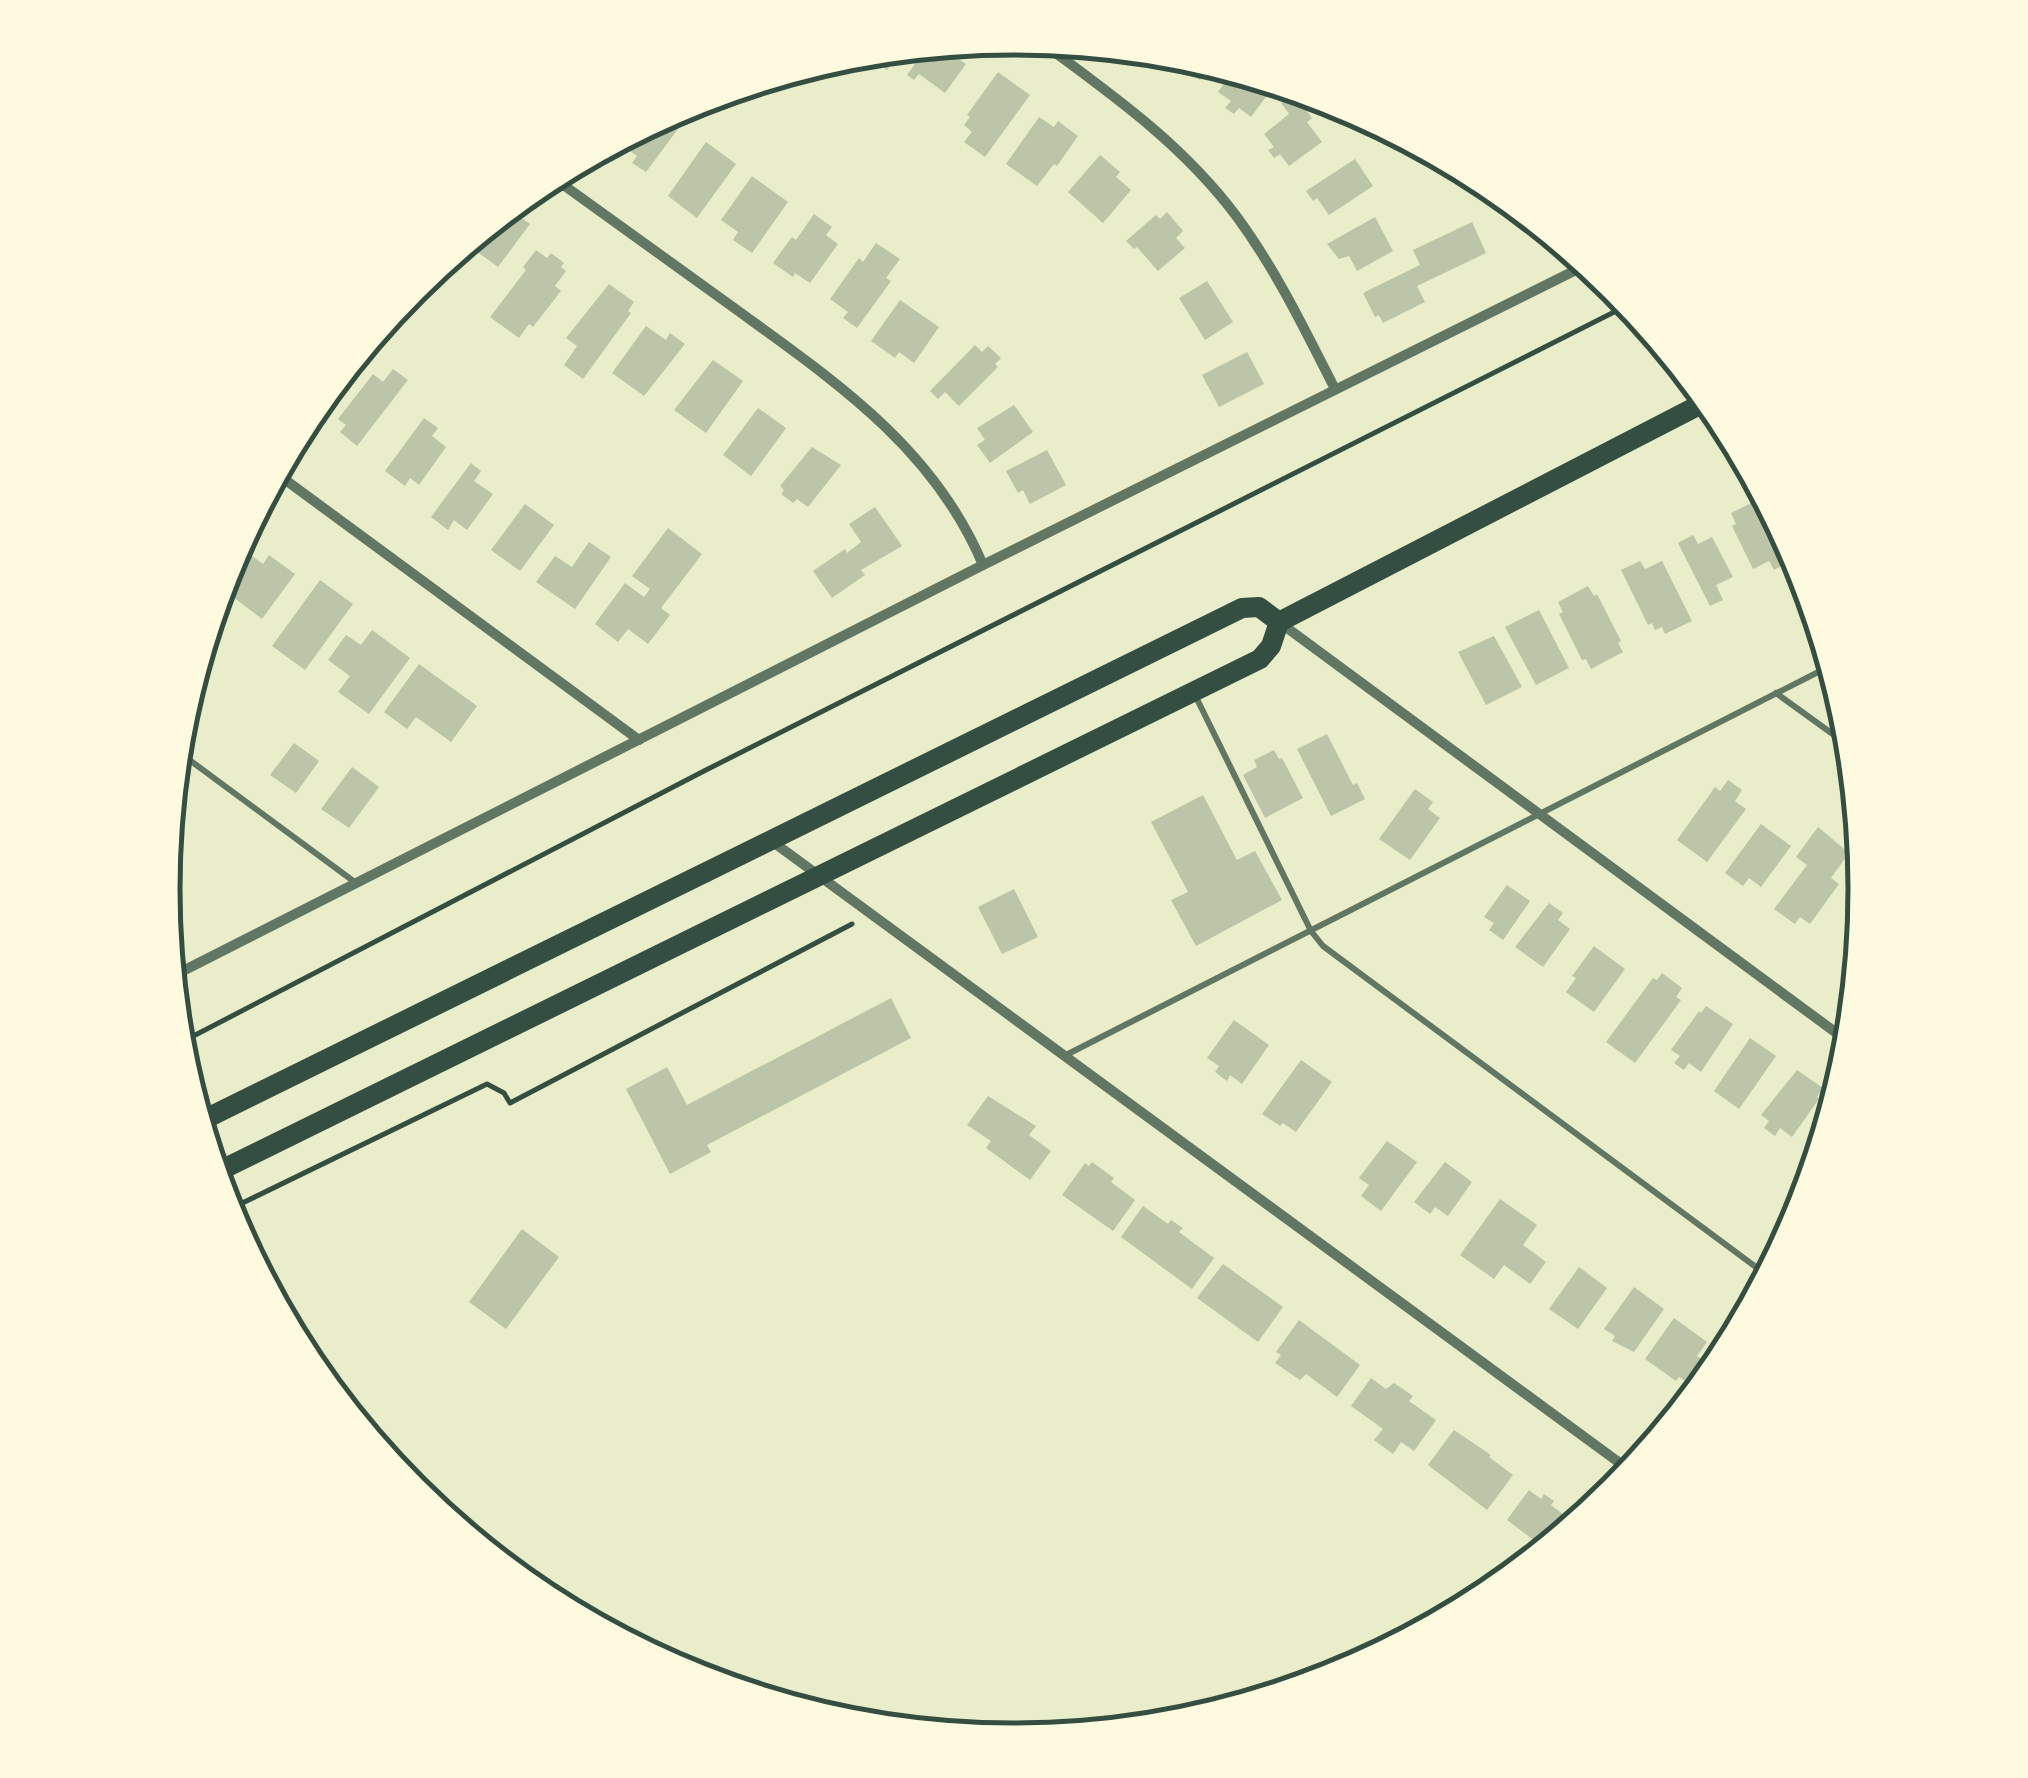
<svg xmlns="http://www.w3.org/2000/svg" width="2028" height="1778" viewBox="0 0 2028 1778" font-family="'Noto Sans',sans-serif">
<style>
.building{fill:#bcc5a7}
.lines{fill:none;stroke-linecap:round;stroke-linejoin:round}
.path{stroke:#344e41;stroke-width:5}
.service{stroke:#617663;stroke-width:6}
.minor{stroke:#617663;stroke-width:10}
.primary{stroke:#344e41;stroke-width:20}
.rim{fill:none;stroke:#344e41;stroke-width:5}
</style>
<rect width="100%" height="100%" fill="#e9edc9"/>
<g class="building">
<path d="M 956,43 L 960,47 L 954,56 L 966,64 L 945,93 L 919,74 L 914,80 L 907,75 L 928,46 Z"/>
<path d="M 902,49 L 887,70 L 862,52 Z"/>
<path d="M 1170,53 L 1181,54 L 1212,63 L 1200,80 L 1166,58 Z"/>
<path d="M 1234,70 L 1250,75 L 1271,90 L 1251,117 L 1239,108 L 1234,114 L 1225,108 L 1231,101 L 1218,92 Z"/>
<path d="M 998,72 L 1030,95 L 985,157 L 964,142 L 972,132 L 964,125 L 970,117 L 967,115 Z"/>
<path d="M 1299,90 L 1308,93 L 1313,100 L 1304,107 L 1312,118 L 1307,122 L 1322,142 L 1289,166 L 1280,154 L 1274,158 L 1268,150 L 1274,147 L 1264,134 L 1289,114 L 1281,103 Z"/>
<path d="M 689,102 L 695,106 L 646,172 L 632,163 L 637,156 L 616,141 Z"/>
<path d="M 1039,117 L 1054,127 L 1058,121 L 1078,136 L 1057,166 L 1054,164 L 1037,186 L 1006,164 Z"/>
<path d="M 706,142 L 736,164 L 697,218 L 668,196 Z"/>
<path d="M 1100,155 L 1120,172 L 1116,177 L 1131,190 L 1103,223 L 1068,192 Z"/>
<path d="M 1355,159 L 1373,186 L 1329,215 L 1317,198 L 1313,201 L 1306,191 Z"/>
<path d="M 752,176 L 788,202 L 752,253 L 733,240 L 738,232 L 721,220 Z"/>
<path d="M 508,208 L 530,224 L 498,267 L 465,243 Z"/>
<path d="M 1167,212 L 1183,231 L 1176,238 L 1185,248 L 1158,271 L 1137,247 L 1134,249 L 1126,241 L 1156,215 L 1160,219 Z"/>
<path d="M 814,214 L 832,227 L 826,235 L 838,244 L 810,283 L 795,273 L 793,277 L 773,263 L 792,237 L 796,240 Z"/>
<path d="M 1375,217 L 1393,251 L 1357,271 L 1349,256 L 1339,259 L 1327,244 Z"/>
<path d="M 1472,222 L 1486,253 L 1417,286 L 1425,302 L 1383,323 L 1379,315 L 1375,317 L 1363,293 L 1420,265 L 1413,250 Z"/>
<path d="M 876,243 L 900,259 L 886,278 L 891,281 L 857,328 L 843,318 L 848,312 L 830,299 L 859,258 L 863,262 Z"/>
<path d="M 536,250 L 547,258 L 551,253 L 564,263 L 561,267 L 566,271 L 555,286 L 561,291 L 533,327 L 529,324 L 519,338 L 490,317 L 526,270 L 523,267 Z"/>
<path d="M 1207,281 L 1233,322 L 1205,340 L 1179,298 Z"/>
<path d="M 609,284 L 634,302 L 628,311 L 631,313 L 583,379 L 564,365 L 577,346 L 566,338 Z"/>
<path d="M 900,300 L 939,327 L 914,363 L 899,352 L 895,358 L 871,341 Z"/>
<path d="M 646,326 L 666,340 L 670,333 L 685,344 L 644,396 L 612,373 Z"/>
<path d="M 975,345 L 982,352 L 988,346 L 1001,358 L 995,364 L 998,367 L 959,406 L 945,392 L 938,399 L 930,391 Z"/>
<path d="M 1247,352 L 1264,384 L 1219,407 L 1202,375 Z"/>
<path d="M 713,360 L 743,381 L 706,433 L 674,410 Z"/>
<path d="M 393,369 L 408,380 L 357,446 L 340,432 L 346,425 L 338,419 L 373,374 L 383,382 Z"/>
<path d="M 1014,405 L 1033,432 L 990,463 L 977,445 L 985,440 L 977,428 Z"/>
<path d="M 758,408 L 786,428 L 751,476 L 723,455 Z"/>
<path d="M 424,418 L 438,428 L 432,436 L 446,447 L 419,485 L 410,478 L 405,486 L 385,471 Z"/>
<path d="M 812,447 L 841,465 L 808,507 L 797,499 L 793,503 L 781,494 L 784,490 L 780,486 Z"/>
<path d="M 1047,450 L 1066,485 L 1030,504 L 1023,490 L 1018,493 L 1006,471 Z"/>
<path d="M 471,463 L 481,471 L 474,481 L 493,494 L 467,530 L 454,520 L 448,530 L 431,517 Z"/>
<path d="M 1757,500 L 1762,510 L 1766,508 L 1793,560 L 1774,570 L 1769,561 L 1753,569 L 1732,526 L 1736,524 L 1731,513 Z"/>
<path d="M 525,504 L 554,525 L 520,571 L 491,550 Z"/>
<path d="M 875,507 L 902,546 L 861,570 L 865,575 L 832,598 L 813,571 L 845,549 L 847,553 L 861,542 L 849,524 Z"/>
<path d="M 668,528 L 702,554 L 661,608 L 670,615 L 648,644 L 628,629 L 618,642 L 595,624 L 625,583 L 644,597 L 650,589 L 632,576 Z"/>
<path d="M 1693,535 L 1698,544 L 1712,537 L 1733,577 L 1716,585 L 1723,600 L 1710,606 L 1678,543 Z"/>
<path d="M 589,542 L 611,557 L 575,609 L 536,582 L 555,556 L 572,567 Z"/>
<path d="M 237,545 L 263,564 L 269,555 L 295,574 L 262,619 L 220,587 Z"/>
<path d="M 1640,561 L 1645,569 L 1662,561 L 1692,621 L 1665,634 L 1662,627 L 1655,630 L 1652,623 L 1648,625 L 1621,570 Z"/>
<path d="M 320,580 L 353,604 L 305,670 L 272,646 Z"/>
<path d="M 1588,586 L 1594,596 L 1597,594 L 1621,641 L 1618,643 L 1623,652 L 1591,669 L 1586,659 L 1582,660 L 1559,614 L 1563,612 L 1558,602 Z"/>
<path d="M 1539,610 L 1569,668 L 1536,685 L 1505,627 Z"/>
<path d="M 372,630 L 410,658 L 369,714 L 338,692 L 350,676 L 328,660 L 346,635 L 361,645 Z"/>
<path d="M 1494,636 L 1522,687 L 1486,705 L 1458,652 Z"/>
<path d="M 419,664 L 477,706 L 451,742 L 416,717 L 407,729 L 384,712 Z"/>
<path d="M 1327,734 L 1353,785 L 1357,783 L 1365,799 L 1331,816 L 1297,749 Z"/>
<path d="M 294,743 L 319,761 L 296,793 L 270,775 Z"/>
<path d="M 1274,750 L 1279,759 L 1282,758 L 1303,798 L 1265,818 L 1243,775 L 1257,767 L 1254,760 Z"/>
<path d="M 352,767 L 379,787 L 349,828 L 321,809 Z"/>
<path d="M 1728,780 L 1742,790 L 1735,801 L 1746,809 L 1707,862 L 1677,840 L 1715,787 L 1720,791 Z"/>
<path d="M 1415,789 L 1433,802 L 1428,809 L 1440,818 L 1410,860 L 1379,839 Z"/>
<path d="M 1203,795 L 1237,860 L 1255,851 L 1282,900 L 1196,946 L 1171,900 L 1188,892 L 1151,822 Z"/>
<path d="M 1761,824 L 1791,846 L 1761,887 L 1749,878 L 1743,886 L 1725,873 Z"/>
<path d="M 1818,827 L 1849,853 L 1831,878 L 1839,884 L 1810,924 L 1800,917 L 1795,924 L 1774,909 L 1807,865 L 1796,857 Z"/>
<path d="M 1507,885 L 1530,901 L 1503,940 L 1489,930 L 1494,923 L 1484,917 Z"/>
<path d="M 1014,889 L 1038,937 L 1002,954 L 978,907 Z"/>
<path d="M 1549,903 L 1563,913 L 1558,920 L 1570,929 L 1543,967 L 1515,947 Z"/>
<path d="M 1594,946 L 1625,969 L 1594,1012 L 1566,992 L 1576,978 L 1572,976 Z"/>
<path d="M 1662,973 L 1682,988 L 1676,997 L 1681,1000 L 1635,1063 L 1606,1042 L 1653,978 L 1657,980 Z"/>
<path d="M 891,998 L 911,1038 L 707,1145 L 711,1152 L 670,1174 L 626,1089 L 667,1067 L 687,1105 Z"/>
<path d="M 1706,1006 L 1733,1024 L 1701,1072 L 1689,1063 L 1684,1070 L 1674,1063 L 1680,1056 L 1671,1050 L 1699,1011 L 1701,1013 Z"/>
<path d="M 1234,1020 L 1269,1045 L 1242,1084 L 1230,1075 L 1227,1081 L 1215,1072 L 1219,1066 L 1207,1058 Z"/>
<path d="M 1750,1038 L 1776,1056 L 1739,1109 L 1714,1091 Z"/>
<path d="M 1301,1060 L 1332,1082 L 1296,1132 L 1283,1123 L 1280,1126 L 1262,1114 Z"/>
<path d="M 1797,1070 L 1823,1088 L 1817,1097 L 1819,1099 L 1792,1137 L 1780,1128 L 1775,1136 L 1764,1128 L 1769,1121 L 1761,1115 Z"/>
<path d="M 988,1096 L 1036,1126 L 1029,1135 L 1051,1151 L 1030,1180 L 986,1148 L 991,1141 L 967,1125 Z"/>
<path d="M 1830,1118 L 1815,1166 L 1801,1156 Z"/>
<path d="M 1387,1141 L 1417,1162 L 1381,1211 L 1361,1196 L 1369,1185 L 1359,1178 Z"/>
<path d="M 1092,1162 L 1114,1178 L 1111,1182 L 1135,1200 L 1113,1231 L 1062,1195 L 1085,1163 L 1089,1166 Z"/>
<path d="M 1445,1162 L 1472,1182 L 1448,1216 L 1435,1207 L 1430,1214 L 1414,1202 Z"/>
<path d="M 1500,1199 L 1537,1225 L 1523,1245 L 1546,1262 L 1530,1284 L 1504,1265 L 1494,1279 L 1460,1255 Z"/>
<path d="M 1143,1206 L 1168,1224 L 1171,1220 L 1183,1228 L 1179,1232 L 1214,1258 L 1192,1289 L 1121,1237 Z"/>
<path d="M 522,1229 L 559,1257 L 506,1329 L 469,1302 Z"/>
<path d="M 1223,1264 L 1283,1307 L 1258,1342 L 1197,1298 Z"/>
<path d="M 1579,1267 L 1607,1288 L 1578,1329 L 1549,1309 Z"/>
<path d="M 1634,1287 L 1664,1309 L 1634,1352 L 1612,1341 L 1615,1336 L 1604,1329 Z"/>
<path d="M 1674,1318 L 1707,1342 L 1697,1356 L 1707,1363 L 1691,1385 L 1679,1377 L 1676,1381 L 1645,1359 Z"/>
<path d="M 1299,1320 L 1360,1365 L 1337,1397 L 1306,1374 L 1300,1380 L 1275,1363 L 1281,1355 L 1276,1352 Z"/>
<path d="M 1371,1378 L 1386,1389 L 1394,1383 L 1413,1396 L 1409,1401 L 1436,1420 L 1414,1451 L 1401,1442 L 1393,1454 L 1374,1440 L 1383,1429 L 1351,1406 Z"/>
<path d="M 1454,1430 L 1491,1455 L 1489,1457 L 1513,1475 L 1487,1510 L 1428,1465 Z"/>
<path d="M 1529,1490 L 1541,1499 L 1544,1494 L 1554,1501 L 1551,1505 L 1576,1524 L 1546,1549 L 1507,1520 Z"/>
</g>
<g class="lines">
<g class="path">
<path d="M 178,1044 L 704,771 L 1630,304"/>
<path d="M 226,1211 L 487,1084 L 504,1093 L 510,1103 L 852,924"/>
</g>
<g class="service">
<path d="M 1776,693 L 1852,748"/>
<path d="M 1196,697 L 1311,931 L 1323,946 L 1768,1276"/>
<path d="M 176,750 L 356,883"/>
<path d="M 1066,1055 L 1832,665"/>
</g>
<g class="minor">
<path d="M 1038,40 C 1110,93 1183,144 1237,217 C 1276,270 1305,330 1335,389"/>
<path d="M 551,176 C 613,220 675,265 737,310 C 836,382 934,448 983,565"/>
<path d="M 276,473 L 639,740"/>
<path d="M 1279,622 L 1850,1043"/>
<path d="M 773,842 L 1632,1472"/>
<path d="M 171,977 L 983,565 L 1588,264"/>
</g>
<g class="primary">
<path d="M 199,1122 L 1242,608 L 1259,607 L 1279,622"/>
<path d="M 215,1173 L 1260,659 L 1271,646 L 1279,622 L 1709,400"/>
</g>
</g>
<path d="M0 0H2028V1778H0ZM180 889a834 834 0 1 1 1668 0a834 834 0 1 1-1668 0Z" fill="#fefae0" fill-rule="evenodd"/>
<path class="rim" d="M180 889a834 834 0 1 1 1668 0a834 834 0 1 1-1668 0Z"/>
</svg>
